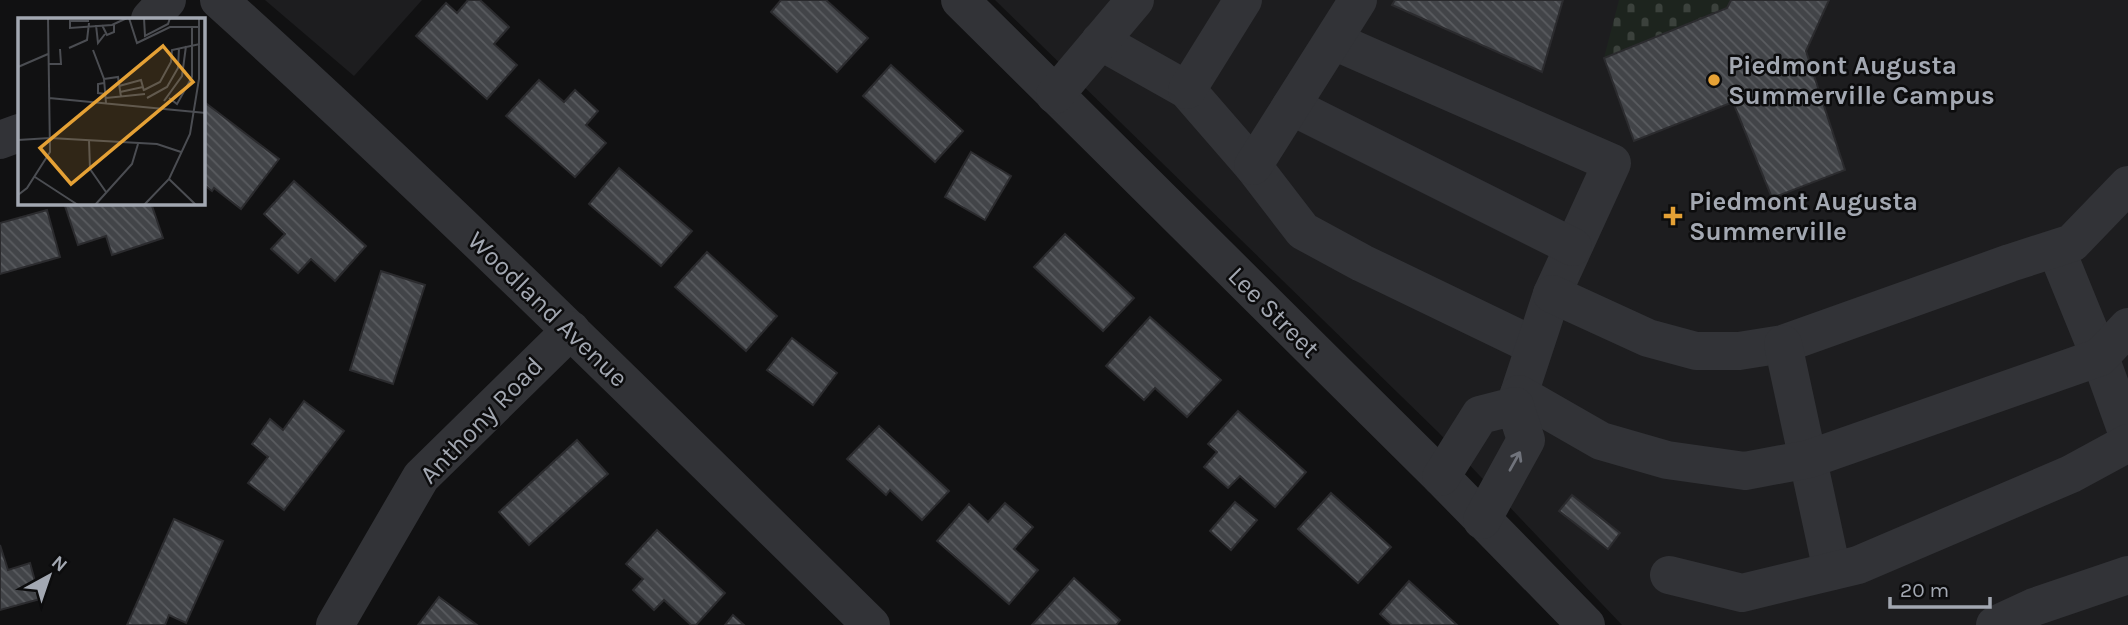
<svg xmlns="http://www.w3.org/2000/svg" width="2128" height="625" viewBox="0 0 2128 625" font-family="Karla,sans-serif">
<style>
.built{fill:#1d1d1f}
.cemetery{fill:url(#cemetery-stones)}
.building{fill:url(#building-back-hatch);stroke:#2b2b2e;stroke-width:2}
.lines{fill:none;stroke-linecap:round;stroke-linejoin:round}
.minor{stroke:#323337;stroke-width:38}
.oneway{stroke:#70737b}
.poi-dot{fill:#e5a135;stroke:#0c0c0d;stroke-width:2.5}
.labels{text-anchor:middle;stroke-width:5;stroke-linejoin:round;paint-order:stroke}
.poi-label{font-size:26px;font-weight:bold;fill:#a3a8b2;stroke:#0c0c0d;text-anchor:start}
.street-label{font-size:26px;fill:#a3a8b2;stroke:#0c0c0d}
.inset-road{fill:none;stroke:#4b4d52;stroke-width:2}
.view{fill:#e5a135;fill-opacity:0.15;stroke:#e5a135;stroke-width:3.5}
.inset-edge{fill:none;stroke:#a3a8b2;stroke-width:3.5}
</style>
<defs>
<pattern id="cemetery-stones" width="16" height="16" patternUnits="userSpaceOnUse" patternTransform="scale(1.75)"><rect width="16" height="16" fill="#1d241e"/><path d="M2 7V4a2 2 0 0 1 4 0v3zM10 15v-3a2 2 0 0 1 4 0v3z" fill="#3b413c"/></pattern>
<pattern id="building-back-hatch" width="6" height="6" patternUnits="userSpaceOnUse" patternTransform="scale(1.75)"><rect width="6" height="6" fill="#424448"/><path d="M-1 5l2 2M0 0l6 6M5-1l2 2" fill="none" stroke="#5a5c60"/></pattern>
</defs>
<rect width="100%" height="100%" fill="#111112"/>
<g class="built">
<path d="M 265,0 L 422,0 L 354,76 Z"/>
<path d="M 995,0 L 2128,0 L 2128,625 L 1622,625 L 1439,433 Z"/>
</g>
<path class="cemetery" d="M 1619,0 L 1731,0 L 1727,8 L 1604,58 Z"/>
<g class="building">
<path d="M 468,0 L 480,0 L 509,27 L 494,44 L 517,65 L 487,99 L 416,36 L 446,3 L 457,13 Z"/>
<path d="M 781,0 L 826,0 L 868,38 L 837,72 L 771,12 Z"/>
<path d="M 1395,0 L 1563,0 L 1542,72 L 1392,5 Z"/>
<path d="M 1731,0 L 1829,0 L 1806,51 L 1845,170 L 1772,198 L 1733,102 L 1634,141 L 1604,58 L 1727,8 Z"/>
<path d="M 891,65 L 963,131 L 935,162 L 863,96 Z"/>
<path d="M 539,80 L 564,102 L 575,90 L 598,111 L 586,125 L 606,143 L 575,177 L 506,116 Z"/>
<path d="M 203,101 L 279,159 L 241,209 L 214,188 L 212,191 L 203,184 Z"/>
<path d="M 971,152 L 1011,176 L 985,220 L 945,197 Z"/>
<path d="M 619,168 L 692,231 L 661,266 L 589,204 Z"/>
<path d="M 294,181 L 366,246 L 335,281 L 311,259 L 298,273 L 271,249 L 285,234 L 264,214 Z"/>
<path d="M 64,203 L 151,203 L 163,238 L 112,255 L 106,236 L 78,245 Z"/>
<path d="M 47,210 L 60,257 L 0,274 L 0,223 Z"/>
<path d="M 1065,234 L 1134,298 L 1103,331 L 1034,267 Z"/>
<path d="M 707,252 L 777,316 L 746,351 L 675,287 Z"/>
<path d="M 381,271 L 425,285 L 393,384 L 350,370 Z"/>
<path d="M 1150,317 L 1221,380 L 1187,417 L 1155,388 L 1144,400 L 1106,366 Z"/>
<path d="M 792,338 L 837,373 L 813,405 L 767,370 Z"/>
<path d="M 304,401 L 344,431 L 284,510 L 248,483 L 268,457 L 252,444 L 270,419 L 283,430 Z"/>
<path d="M 1238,411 L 1306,472 L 1275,507 L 1240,476 L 1228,488 L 1204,467 L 1217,452 L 1208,444 Z"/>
<path d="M 879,426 L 949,491 L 922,520 L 890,490 L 886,495 L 847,459 Z"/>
<path d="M 577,440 L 608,474 L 529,545 L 499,512 Z"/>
<path d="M 1331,493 L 1391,547 L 1358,583 L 1298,529 Z"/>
<path d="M 1572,495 L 1620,533 L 1608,549 L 1559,511 Z"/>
<path d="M 1235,502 L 1257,520 L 1231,550 L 1210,531 Z"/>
<path d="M 1005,503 L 1033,527 L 1014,549 L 1038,570 L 1009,604 L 937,541 L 969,504 L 988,522 Z"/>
<path d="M 174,519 L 223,541 L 186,623 L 169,615 L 165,625 L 127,625 Z"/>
<path d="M 657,530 L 725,593 L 696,625 L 691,625 L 664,600 L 654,610 L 633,590 L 643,579 L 626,564 Z"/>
<path d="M 0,545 L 8,570 L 30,563 L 40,599 L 0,610 Z"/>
<path d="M 1074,578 L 1120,620 L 1116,625 L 1032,625 Z"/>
<path d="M 1409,581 L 1457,625 L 1392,625 L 1380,614 Z"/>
<path d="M 439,597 L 477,625 L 418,625 Z"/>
<path d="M 733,615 L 744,625 L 725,625 Z"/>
</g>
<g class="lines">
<g class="minor">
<path d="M 219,0 C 443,202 656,414 871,625"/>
<path d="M 960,0 L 1441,477 L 1586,625"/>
<path d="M 150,19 L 167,0"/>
<path d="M 1100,41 L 1187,90 L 1253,166 L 1303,231 L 1362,263 L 1534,346"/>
<path d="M 1334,41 L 1612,163 L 1552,294 L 1515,406"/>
<path d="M 1187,90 L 1243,0"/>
<path d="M 1055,95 L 1135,0"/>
<path d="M 1291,106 L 1573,247"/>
<path d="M 0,140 L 19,133"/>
<path d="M 1253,166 L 1358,0"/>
<path d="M 2056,249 L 2100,357 L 2128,435"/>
<path d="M 1552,294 L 1648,338 L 1696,351 L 1739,351 L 1783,344 L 2010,263 L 2072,243 L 2128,185"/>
<path d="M 1783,344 L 1832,571"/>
<path d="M 1519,394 L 1601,441 L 1667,460 L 1745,471 L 1809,459 L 2100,357 L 2128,327"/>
<path d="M 1441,477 L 1480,415 L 1515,406 L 1526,440 L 1482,520"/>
<path d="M 1669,575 L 1742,593 L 1858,565 L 2071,474 L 2128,443"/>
<path d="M 335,625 L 421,477 L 571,330"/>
<path d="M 1995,625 L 2034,607 L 2128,575"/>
</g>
</g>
<defs><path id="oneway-shaft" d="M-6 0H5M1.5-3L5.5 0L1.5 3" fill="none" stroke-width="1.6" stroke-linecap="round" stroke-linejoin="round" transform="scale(1.75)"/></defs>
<use class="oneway" href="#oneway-shaft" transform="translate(1515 461) rotate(-61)"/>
<g class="poi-dot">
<circle cx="1714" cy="80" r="7"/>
<path d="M1669.5 205.5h7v7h7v7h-7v7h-7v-7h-7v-7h7z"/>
</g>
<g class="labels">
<g class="poi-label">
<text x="1728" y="74">Piedmont Augusta<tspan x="1728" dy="30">Summerville Campus</tspan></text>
<text x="1689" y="210">Piedmont Augusta<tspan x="1689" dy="30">Summerville</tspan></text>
</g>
<g class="street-label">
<text transform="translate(548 309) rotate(44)" y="9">Woodland Avenue</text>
<text transform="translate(1274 312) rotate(45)" y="9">Lee Street</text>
<text transform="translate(481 420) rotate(-46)" y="9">Anthony Road</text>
</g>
</g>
<g transform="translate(18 18)">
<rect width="187" height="187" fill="#111112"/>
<path class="inset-road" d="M 111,0 L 119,25 L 152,9 L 182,9M 126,0 L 127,18 L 150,6 L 152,0M 71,3 L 52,3 L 52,10 L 94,7 L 109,0M 78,7 L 80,25 L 87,16M 84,7 L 89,17 L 96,14 L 96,7M 51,30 L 69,22 L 71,5M 75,32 L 86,61 L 88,85M 30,46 L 43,46 L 42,31M 0,49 L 30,36M 86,61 L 100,59 L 103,79M 86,65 L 80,66 L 80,75 L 88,76M 101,68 L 123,62 L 126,73M 126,72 L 142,64 L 153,44 L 154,32 L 182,26M 102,74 L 125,69M 31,80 L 188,95M 88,80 L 127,76M 129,80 L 149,69 L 160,50 L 161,30M 151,80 L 159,86 L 174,59 L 174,9M 146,83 L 164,58 L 168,28M 0,122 L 32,120 L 139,126 L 163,134M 71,122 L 72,151 L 88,174M 17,159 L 60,187M 151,161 L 178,187M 0,177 L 9,170 L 32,134 L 30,0M 77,187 L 114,146 L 120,126M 126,187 L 151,161 L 172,116 L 181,61 L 181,0"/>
<path class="view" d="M 145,28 L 175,64 L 53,166 L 22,130 Z"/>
<rect width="187" height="187" class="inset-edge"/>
</g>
<g transform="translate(49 576) rotate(40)" stroke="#0c0c0d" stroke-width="5" paint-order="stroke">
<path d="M0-5L12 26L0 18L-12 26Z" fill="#a3a8b2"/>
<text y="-10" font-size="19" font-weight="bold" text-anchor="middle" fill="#a3a8b2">N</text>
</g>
<path d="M1890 597v10h100v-10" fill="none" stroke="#a3a8b2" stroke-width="3.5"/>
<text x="1900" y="597" font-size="21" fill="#a3a8b2" stroke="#0c0c0d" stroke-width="5" paint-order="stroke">20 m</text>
</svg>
